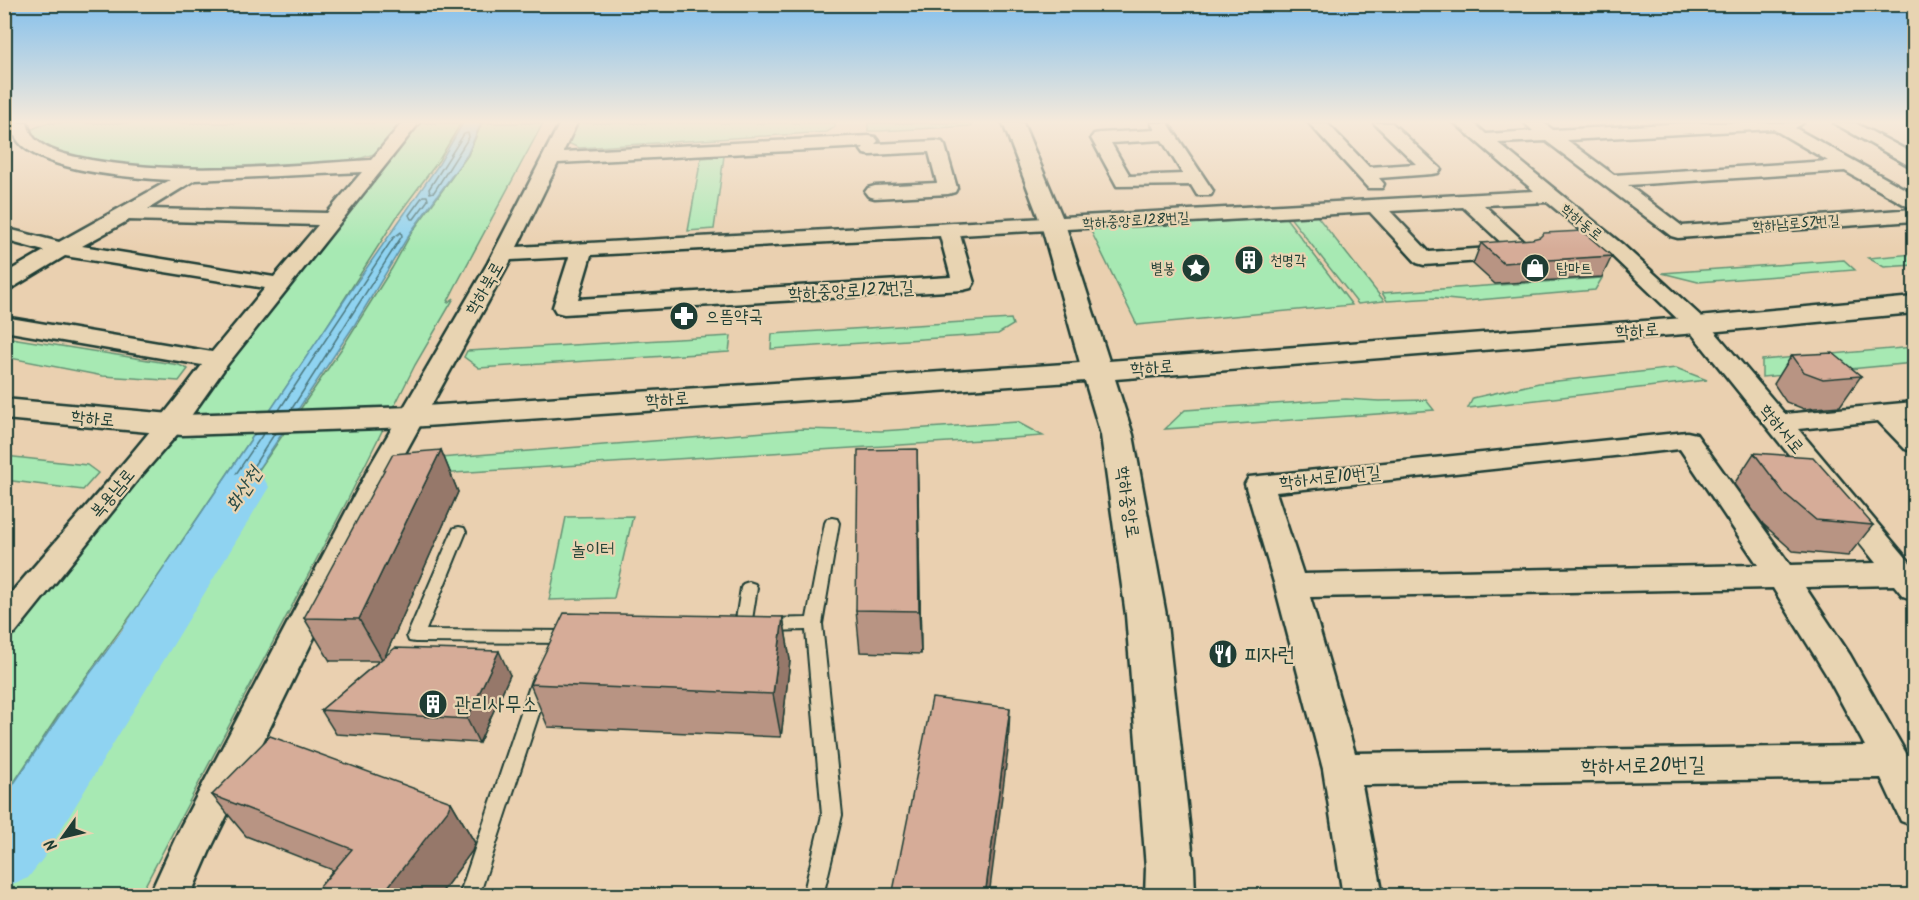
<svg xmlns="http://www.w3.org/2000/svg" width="1919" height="900" viewBox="0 0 1919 900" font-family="Kalam,'Poor Story',sans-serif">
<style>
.green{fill:#a7e9b3;stroke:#639374;stroke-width:1.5}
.water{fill:#8fd3f1;stroke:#6297a5;stroke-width:1.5}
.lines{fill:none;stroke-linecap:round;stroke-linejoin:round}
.shore-far1{stroke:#4c7980;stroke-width:1.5}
.shore{stroke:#4c7980;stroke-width:2}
.river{fill:#8fd3f1;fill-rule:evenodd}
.lane-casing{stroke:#1f3d34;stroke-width:4}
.street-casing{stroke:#1f3d34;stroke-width:5}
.secondary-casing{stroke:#1f3d34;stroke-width:5}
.lane{fill:#e8d4b2;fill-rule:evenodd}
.street{fill:#e8d4b2;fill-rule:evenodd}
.secondary{fill:#e8d4b2;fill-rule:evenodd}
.wall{fill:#b89483;stroke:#1f3d34;stroke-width:1.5}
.shaded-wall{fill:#96786a;stroke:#1f3d34;stroke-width:1.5}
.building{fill:#d6ac98;stroke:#1f3d34;stroke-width:1.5}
.labels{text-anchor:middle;stroke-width:4.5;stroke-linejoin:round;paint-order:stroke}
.far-street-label{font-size:15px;fill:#1f3d34;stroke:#e8d4b2}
.far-poi-label{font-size:15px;fill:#1f3d34;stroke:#e8d4b2;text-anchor:start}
.street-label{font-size:18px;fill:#1f3d34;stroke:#e8d4b2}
.poi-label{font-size:18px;fill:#1f3d34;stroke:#e8d4b2;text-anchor:start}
.park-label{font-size:18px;fill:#26463a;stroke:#e8d4b2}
.water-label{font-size:20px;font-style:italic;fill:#2a4c47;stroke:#e8d4b2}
.near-poi-label{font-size:21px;fill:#1f3d34;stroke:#e8d4b2;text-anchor:start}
.near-street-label{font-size:21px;fill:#1f3d34;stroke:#e8d4b2}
</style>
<rect width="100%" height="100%" fill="#ead0b0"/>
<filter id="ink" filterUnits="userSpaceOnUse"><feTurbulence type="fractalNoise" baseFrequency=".0167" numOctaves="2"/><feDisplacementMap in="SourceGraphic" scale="12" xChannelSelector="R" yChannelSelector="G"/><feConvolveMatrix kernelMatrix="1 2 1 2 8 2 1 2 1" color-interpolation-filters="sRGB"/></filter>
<g filter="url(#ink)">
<g class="green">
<path d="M 47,123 L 401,123 L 377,153 L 352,161 L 172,169 L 99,163 L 67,156 L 43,146 L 27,131 Z"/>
<path d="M 417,123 L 461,123 L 439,160 L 398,215 L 322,334 L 140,603 L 63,708 L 5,796 L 5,641 Z"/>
<path d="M 482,123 L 543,123 L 455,287 L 447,303 L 454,298 L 415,365 L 345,505 L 140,895 L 5,895 L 4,875 L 117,684 L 151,640 L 252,480 L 342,348 L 392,268 L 412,232 L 468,155 Z"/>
<path d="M 578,123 L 835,123 L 835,127 L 827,132 L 579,148 L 568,143 Z"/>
<path d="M 868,123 L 970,123 L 971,126 L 879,131 L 868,131 Z"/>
<path d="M 724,156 L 714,229 L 688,231 L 701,158 Z"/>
<path d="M 1289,216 L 1317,216 L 1384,301 L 1358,304 Z"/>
<path d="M 1286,218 L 1352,305 L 1137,325 L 1090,229 Z"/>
<path d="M 1914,254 L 1914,265 L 1884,267 L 1868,258 Z"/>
<path d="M 1844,260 L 1855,270 L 1698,282 L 1662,273 Z"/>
<path d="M 1602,278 L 1595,290 L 1466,301 L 1436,298 L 1387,301 L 1382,293 Z"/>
<path d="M 1011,319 L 1013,325 L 998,334 L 771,349 L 772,334 Z"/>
<path d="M 731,336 L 729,352 L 479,368 L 464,357 L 467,351 Z"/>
<path d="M 5,337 L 179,365 L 188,369 L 179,381 L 103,376 L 5,357 Z"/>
<path d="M 1914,347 L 1914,363 L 1762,377 L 1762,360 Z"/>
<path d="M 1676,368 L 1707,380 L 1468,408 L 1473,398 L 1539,383 Z"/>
<path d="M 1346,399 L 1379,401 L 1426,400 L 1434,410 L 1165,429 L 1185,410 Z"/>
<path d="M 1017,422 L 1043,436 L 407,476 L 415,460 L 803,429 L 881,431 Z"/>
<path d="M 5,456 L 87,465 L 98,473 L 83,490 L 5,480 Z"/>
<path d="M 633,516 L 614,598 L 549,600 L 566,517 Z"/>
</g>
<path class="water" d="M 463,123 L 481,123 L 467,155 L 410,233 L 355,324 L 251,480 L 149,640 L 114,685 L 46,804 L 5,869 L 5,797 L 70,700 L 122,631 L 352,289 L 439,164 Z"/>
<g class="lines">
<g class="shore-far1">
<path d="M 468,133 L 469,137 L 434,192 L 430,193 L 429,189 L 464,134 Z"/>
<path d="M 423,196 L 427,196 L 428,200 L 414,219 L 411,219 L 409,215 Z"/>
<path d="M 279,410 L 393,238 L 401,232 L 402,236 L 291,410"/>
<path d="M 125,638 L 263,434"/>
<path d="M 142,638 L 275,433"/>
</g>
<g class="shore">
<path d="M 4,800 L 12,797 L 75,703 L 126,637"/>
<path d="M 4,807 L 17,803 L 53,750 L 58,750 L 4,843"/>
<path d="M 4,857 L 40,801 L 109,682 L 143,637"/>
</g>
<path class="river" d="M 245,471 L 262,476 L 269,487 L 45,856 L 28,878 L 4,887 L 4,802 L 228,476 Z"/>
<g class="lane-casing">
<g id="lane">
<path d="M 832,518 L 837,519 L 839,523 L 822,624 L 842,815 L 823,896 L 803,896 L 822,815 L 806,630 L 767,631 L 761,629 L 759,625 L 761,621 L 767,619 L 807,618 L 825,523 L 827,519 Z"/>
<path d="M 459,527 L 464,528 L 466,532 L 426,630 L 571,631 L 577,632 L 579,637 L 577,642 L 571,643 L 415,642 L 409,641 L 407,636 L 452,532 L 454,528 Z"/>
<path d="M 749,582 L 755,584 L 757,588 L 751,626 L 749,630 L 743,632 L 737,630 L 735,626 L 741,588 L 743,584 Z"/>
<path d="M 541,673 L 547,675 L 550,680 L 479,896 L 459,896 L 532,680 L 535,675 Z"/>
</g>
</g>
<g class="street-casing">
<g id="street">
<path d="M 10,123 L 27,123 C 29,129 31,135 35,139 C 50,153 72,156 91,160 C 184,176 278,166 371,160 L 402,123 L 419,123 L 227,365 L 181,430 L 140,477 L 15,633 L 4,636 L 4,601 C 71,523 141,447 202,365 L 4,331 L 4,317 L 212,352 L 265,288 L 65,256 L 12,288 L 4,289 L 4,274 L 44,251 L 4,240 L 4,228 L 59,242 L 170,180 C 133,178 58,172 28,150 C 18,144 13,134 10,123 ZM 362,172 L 327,213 L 148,209 L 195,180 ZM 129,220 L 318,225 L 274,277 L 82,246 Z"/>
<path d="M 560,123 L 577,123 L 563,152 L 869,136 L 875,137 L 878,141 L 875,144 L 936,141 L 942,142 L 945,146 L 957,188 L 955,192 L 948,194 L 875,198 L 868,196 L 865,192 L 868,188 L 875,186 L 937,183 L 929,152 L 870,155 L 864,154 L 861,150 L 864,147 L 558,163 L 517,247 L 1534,191 L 1455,123 L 1474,123 L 1486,134 L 1533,131 L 1525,123 L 1544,123 L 1553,130 L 1689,123 L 1803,123 L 1795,128 L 1914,194 L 1914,208 L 1907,206 L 1845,171 L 1628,185 L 1682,226 L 1914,209 L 1914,221 L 1678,238 L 1671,236 L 1546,141 L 1498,143 L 1623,245 L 1705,320 L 1785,414 L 1914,402 L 1914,418 L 1905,419 L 1914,428 L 1914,452 L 1905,449 L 1878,421 L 1798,429 L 1914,567 L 1914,600 L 1903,596 L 1894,585 L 1805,587 L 1850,655 L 1911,762 L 1914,771 L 1914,826 L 1901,821 L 1881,778 L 1362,785 L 1383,896 L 1343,896 L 1323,769 L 1275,586 L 1245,484 L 1249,477 L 1687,432 L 1696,434 L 1790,565 L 1876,563 L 1689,330 L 1609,253 L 1547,202 L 1484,205 L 1531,248 L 1534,252 L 1531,256 L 1524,258 L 1424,265 L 1417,263 L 1370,212 L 960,235 L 974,283 L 971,288 L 963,290 L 564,314 L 556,312 L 553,307 L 569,257 L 511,260 L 399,464 L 210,850 L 190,896 L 149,896 L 181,826 L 371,464 L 488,263 ZM 1773,129 L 1828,161 L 1614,175 L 1567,140 ZM 1463,207 L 1506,247 L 1429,252 L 1390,211 ZM 940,236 L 951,277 L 578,299 L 591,255 ZM 1680,449 L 1758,565 L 1303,574 L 1276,492 ZM 1773,588 L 1826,674 L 1865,746 L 1355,753 L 1310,597 Z"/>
<path d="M 1151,123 L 1168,123 L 1213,191 L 1211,195 L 1197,195 L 1191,185 L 1117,186 L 1091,138 L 1094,134 L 1100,133 L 1155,130 ZM 1162,140 L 1183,174 L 1130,176 L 1111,143 Z"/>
<path d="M 1309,123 L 1327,123 L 1369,167 L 1416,164 L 1374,123 L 1392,123 L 1441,169 L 1438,173 L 1432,174 L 1379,178 L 1384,184 L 1382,188 L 1368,188 Z"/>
<path d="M 1834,123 L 1855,123 L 1914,154 L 1914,166 L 1908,165 Z"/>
</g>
</g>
<g class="secondary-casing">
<path id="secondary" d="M 1003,123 L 1023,123 L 1065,224 L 1109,361 L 1697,317 L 1914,297 L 1914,313 L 1697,333 L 1115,379 L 1133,435 L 1166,615 L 1194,868 L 1195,896 L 1145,896 L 1146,868 L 1126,615 L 1101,435 L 1085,381 L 410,427 L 182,435 L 4,419 L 4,399 L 182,415 L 410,407 L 1080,363 L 1041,224 Z"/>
</g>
<use href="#lane" class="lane"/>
<use href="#street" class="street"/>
<use href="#secondary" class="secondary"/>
</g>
<g class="wall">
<path d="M 1481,243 L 1612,256 L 1602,277 L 1495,284 L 1473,264 Z"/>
<path d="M 1792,355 L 1861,376 L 1840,406 L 1804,409 L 1786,402 L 1774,384 Z"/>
<path d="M 917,449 L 921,654 L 860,652 L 856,610 Z"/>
<path d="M 441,450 L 458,492 L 385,656 L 510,675 L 479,743 L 336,734 L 321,710 L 379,661 L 330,661 L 304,618 Z"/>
<path d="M 1754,453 L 1873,525 L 1848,556 L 1793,551 L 1763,524 L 1734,484 Z"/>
<path d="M 783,617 L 790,660 L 781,737 L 548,727 L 530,684 Z"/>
<path d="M 212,795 L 451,802 L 475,843 L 472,851 L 439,896 L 312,896 L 333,870 L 246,836 Z"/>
</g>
<g class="shaded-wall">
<path d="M 917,449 L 918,490 L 921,654 L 919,611 Z"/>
<path d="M 441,450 L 458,492 L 383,661 L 359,619 Z"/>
<path d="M 783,617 L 790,660 L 781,737 L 773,694 Z"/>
<path d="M 499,651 L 510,675 L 479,743 L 467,719 Z"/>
<path d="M 1010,708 L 1008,750 L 989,896 L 985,896 Z"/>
<path d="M 451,802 L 475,843 L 472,851 L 439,896 L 381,896 Z"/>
</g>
<g class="building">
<path d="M 1582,231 L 1612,256 L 1503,263 L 1481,243 L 1532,239 L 1540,237 L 1544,233 Z"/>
<path d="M 1833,353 L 1861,376 L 1823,379 L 1804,372 L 1792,355 Z"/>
<path d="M 917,449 L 919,611 L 856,610 L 858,450 Z"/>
<path d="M 441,450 L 359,619 L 304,618 L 393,454 Z"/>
<path d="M 1754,453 L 1813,457 L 1873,525 L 1816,520 L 1784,493 Z"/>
<path d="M 564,613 L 783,617 L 773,694 L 530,684 Z"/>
<path d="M 395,648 L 499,651 L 467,719 L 321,710 Z"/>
<path d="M 932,698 L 1010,708 L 985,896 L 892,896 Z"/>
<path d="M 270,736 L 451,802 L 448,810 L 381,896 L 312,896 L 352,849 L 212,795 Z"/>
</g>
</g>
<linearGradient id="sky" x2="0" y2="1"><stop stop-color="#84c0ec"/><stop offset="0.49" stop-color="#f6eadb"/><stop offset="1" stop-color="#f6eadb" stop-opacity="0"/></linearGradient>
<rect width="1919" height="249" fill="url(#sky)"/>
<defs>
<g id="building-disc" transform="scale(1.5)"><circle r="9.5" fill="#1f3d34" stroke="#e8d4b2"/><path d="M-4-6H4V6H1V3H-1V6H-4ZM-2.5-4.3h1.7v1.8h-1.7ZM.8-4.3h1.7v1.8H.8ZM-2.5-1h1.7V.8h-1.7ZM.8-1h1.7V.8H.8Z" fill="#fff"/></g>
<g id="sight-disc" transform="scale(1.5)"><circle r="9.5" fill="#1f3d34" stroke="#e8d4b2"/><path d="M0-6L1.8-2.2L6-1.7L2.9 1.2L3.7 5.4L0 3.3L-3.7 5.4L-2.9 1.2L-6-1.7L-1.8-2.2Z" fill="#fff"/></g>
<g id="shop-disc" transform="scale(1.5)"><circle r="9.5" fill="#1f3d34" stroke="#e8d4b2"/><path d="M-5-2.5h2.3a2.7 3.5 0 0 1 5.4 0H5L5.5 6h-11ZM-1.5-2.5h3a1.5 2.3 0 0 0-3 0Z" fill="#fff"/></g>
<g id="pharmacy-disc" transform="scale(1.5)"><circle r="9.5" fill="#1f3d34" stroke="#e8d4b2"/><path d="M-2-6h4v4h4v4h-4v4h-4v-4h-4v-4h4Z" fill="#fff"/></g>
<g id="restaurant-disc" transform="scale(1.5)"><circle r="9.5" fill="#1f3d34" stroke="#e8d4b2"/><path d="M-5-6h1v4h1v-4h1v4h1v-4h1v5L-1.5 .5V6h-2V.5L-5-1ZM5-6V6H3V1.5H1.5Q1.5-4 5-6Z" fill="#fff"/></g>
</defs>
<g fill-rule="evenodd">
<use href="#building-disc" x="1249" y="260"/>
<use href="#sight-disc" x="1196" y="268"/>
<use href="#shop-disc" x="1535" y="268"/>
<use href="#pharmacy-disc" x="684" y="316"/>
<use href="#restaurant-disc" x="1223" y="654"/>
<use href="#building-disc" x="433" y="704"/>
</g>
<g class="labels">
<g class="far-street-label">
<text transform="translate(1136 220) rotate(-3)" y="5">학하중앙로128번길</text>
<text transform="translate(1582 222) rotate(39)" y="5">학하동로</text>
<text transform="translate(1796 223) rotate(-4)" y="5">학하남로57번길</text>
</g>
<g class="far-poi-label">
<text x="1270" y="265">천명각</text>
<text x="1175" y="273" text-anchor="end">별봉</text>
<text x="1556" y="273">탑마트</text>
</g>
<g class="street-label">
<text transform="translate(484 288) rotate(-60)" y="6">학하북로</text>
<text transform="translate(851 290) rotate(-3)" y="6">학하중앙로127번길</text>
<text transform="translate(1637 330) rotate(-4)" y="6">학하로</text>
<text transform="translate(1152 367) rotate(-4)" y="6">학하로</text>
<text transform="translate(667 399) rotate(-4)" y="6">학하로</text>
<text transform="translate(93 418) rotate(5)" y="6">학하로</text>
<text transform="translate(1782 429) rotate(50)" y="6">학하서로</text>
<text transform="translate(1330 477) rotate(-6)" y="6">학하서로10번길</text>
<text transform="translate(112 493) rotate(-50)" y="6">복용남로</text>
<text transform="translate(1128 502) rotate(81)" y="6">학하중앙로</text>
</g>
<g class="poi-label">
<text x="705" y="322">으뜸약국</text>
</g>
<g class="park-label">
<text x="593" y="555">놀이터</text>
</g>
<g class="water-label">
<text transform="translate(243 489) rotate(-57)" y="7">화산천</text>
</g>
<g class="near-poi-label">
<text x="1244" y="661">피자런</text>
<text x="454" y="711">관리사무소</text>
</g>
<g class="near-street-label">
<text transform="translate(1643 765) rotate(-1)" y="7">학하서로20번길</text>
</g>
</g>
<rect width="1919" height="900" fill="none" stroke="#e8d4b2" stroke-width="24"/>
<rect x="12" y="12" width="1895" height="876" fill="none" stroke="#1f3d34" stroke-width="2" filter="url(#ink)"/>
<g transform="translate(63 837) rotate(236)" stroke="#e8d4b2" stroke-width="4.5" paint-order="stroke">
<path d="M0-4.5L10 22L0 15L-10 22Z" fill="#1f3d34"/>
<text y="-9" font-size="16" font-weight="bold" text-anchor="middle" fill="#1f3d34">N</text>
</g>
</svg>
